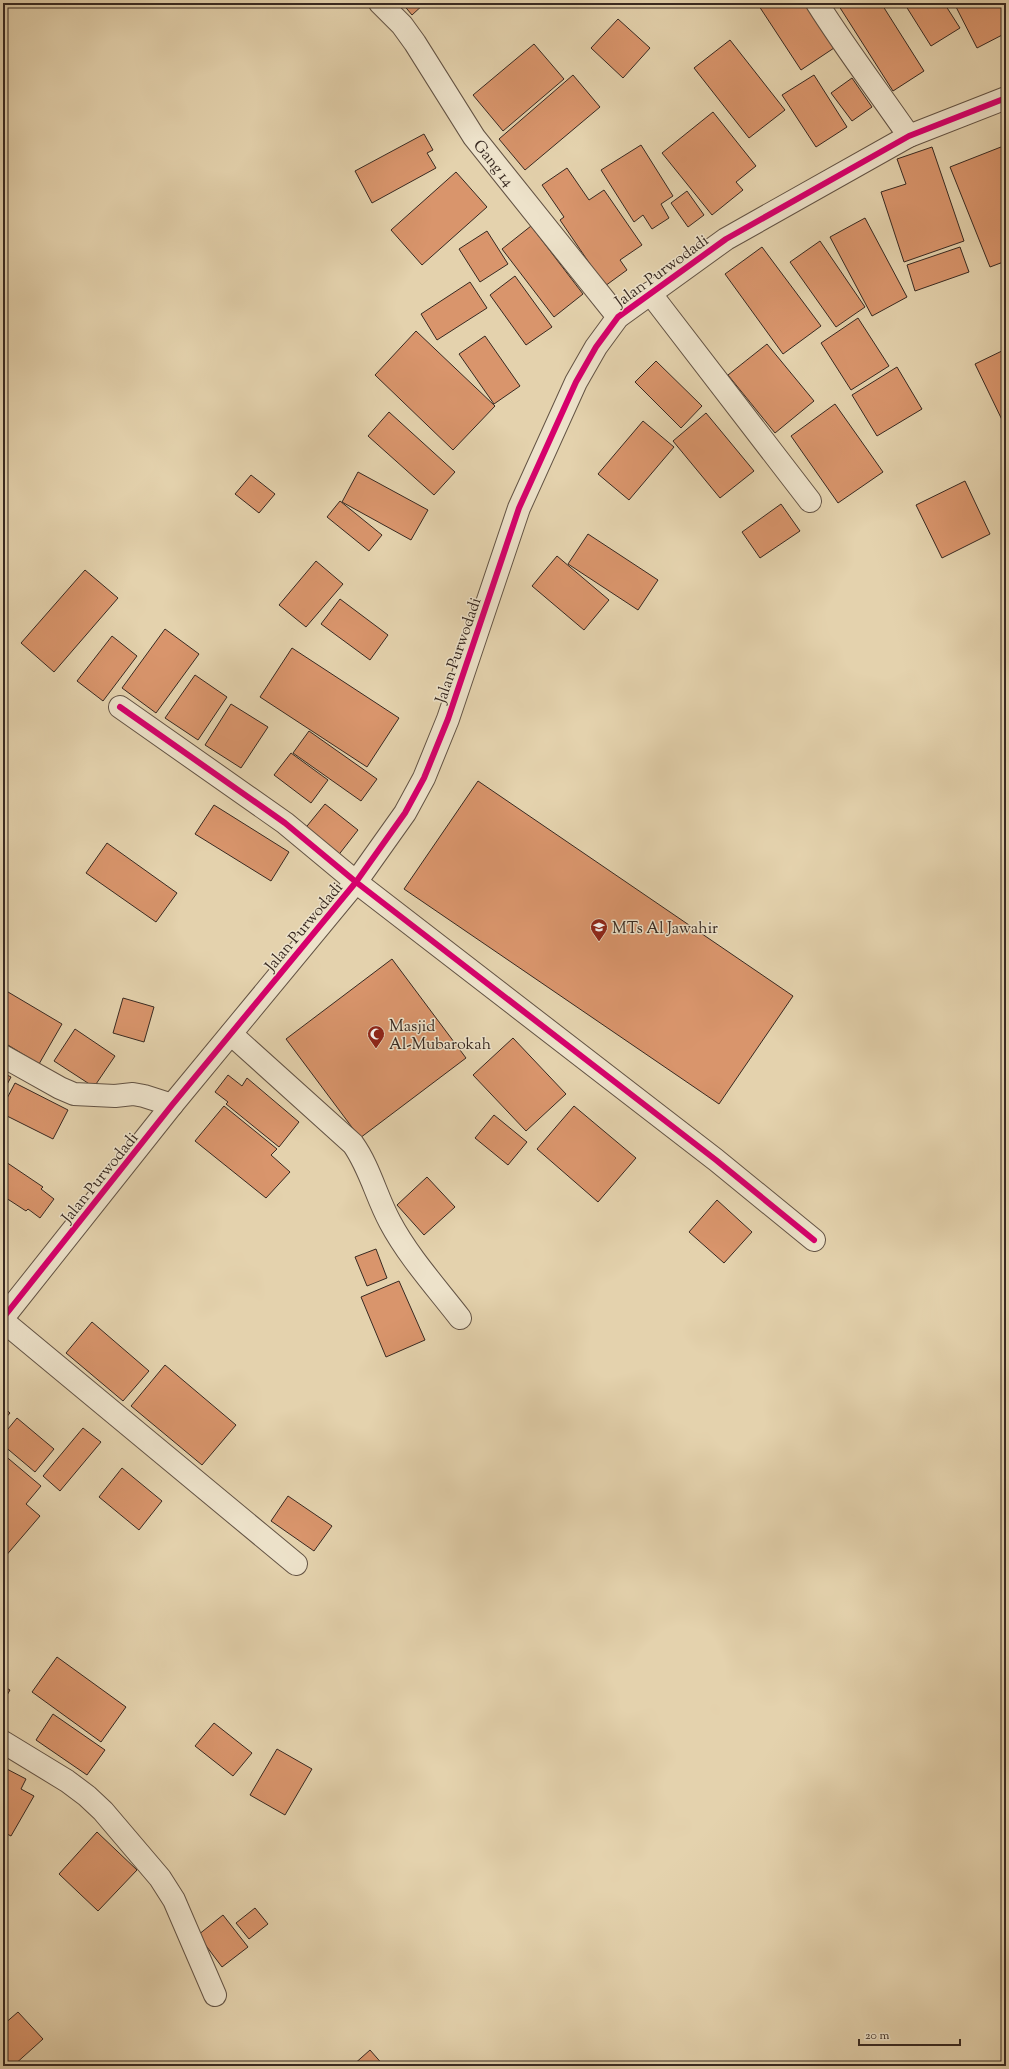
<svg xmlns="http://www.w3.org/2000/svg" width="1009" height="2069" viewBox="0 0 1009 2069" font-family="'Sorts Mill Goudy',serif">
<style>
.building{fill:#d9956c;stroke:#382921}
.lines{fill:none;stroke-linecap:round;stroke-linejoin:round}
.street-casing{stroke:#635344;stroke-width:24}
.street{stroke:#ede2ca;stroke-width:22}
.cycleway-casing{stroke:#ede2ca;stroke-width:8}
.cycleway{stroke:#d6006c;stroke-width:6}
.labels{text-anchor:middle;stroke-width:3;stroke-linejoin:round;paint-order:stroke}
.street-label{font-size:16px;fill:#382921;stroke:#ede2ca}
.poi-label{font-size:16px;fill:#382921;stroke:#ede2ca;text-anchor:start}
</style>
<rect width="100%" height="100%" fill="#e4d2ad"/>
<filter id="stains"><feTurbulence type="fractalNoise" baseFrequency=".005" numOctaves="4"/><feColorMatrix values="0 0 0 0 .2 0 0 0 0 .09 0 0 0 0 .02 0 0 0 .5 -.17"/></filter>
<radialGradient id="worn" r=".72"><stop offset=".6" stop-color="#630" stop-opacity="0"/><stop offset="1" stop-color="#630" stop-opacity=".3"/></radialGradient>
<g class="building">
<path d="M 402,3 L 425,3 L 412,15 Z"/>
<path d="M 757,3 L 805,3 L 834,48 L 801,70 Z"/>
<path d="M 837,3 L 881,3 L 924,71 L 893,91 Z"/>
<path d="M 904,3 L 944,3 L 960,28 L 931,46 Z"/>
<path d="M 954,3 L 1006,3 L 1006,33 L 977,48 Z"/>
<path d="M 618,19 L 650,48 L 623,78 L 591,48 Z"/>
<path d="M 730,40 L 785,110 L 749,138 L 694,68 Z"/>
<path d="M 534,44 L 564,79 L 503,131 L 473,95 Z"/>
<path d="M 573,75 L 600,107 L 525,170 L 499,139 Z"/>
<path d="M 814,75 L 847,127 L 816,147 L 782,95 Z"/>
<path d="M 852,78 L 872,107 L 852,121 L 831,93 Z"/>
<path d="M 713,112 L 756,166 L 736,182 L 743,190 L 712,215 L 662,153 Z"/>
<path d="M 424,134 L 433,150 L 427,153 L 436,168 L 372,203 L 355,171 Z"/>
<path d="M 641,145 L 673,196 L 661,204 L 669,218 L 652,229 L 643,215 L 634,222 L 601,170 Z"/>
<path d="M 1006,145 L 1006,261 L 990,267 L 950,167 Z"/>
<path d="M 932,147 L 964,241 L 904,262 L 881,192 L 906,184 L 897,159 Z"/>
<path d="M 567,168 L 589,200 L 604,190 L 642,245 L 620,260 L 627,270 L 605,286 L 560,220 L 564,217 L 542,185 Z"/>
<path d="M 456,172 L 487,207 L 422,265 L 391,230 Z"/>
<path d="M 687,191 L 704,215 L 688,227 L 671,203 Z"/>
<path d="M 865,218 L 907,297 L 872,316 L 830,237 Z"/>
<path d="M 531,226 L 583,294 L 554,317 L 502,249 Z"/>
<path d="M 487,231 L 508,264 L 480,282 L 459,249 Z"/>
<path d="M 820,241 L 865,307 L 836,327 L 790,262 Z"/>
<path d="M 762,247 L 821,326 L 783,354 L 725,274 Z"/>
<path d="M 960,247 L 969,272 L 915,291 L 907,265 Z"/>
<path d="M 515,276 L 552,327 L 526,345 L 490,295 Z"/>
<path d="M 470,282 L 487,308 L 437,340 L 421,314 Z"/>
<path d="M 858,318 L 889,366 L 851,390 L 821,343 Z"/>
<path d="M 416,331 L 495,406 L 453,450 L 375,375 Z"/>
<path d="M 485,336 L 520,386 L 494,404 L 459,354 Z"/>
<path d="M 767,344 L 814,401 L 775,433 L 728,375 Z"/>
<path d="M 1006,349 L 1006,425 L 1005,426 L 975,364 Z"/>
<path d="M 656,361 L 702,406 L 681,428 L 635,382 Z"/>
<path d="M 897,367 L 922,409 L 877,436 L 852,395 Z"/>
<path d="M 835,404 L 883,472 L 838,503 L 791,436 Z"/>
<path d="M 389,412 L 455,472 L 434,495 L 368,436 Z"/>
<path d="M 706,413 L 754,471 L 720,498 L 673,441 Z"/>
<path d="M 643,421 L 674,447 L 629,500 L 598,474 Z"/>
<path d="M 358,472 L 428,510 L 411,540 L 342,502 Z"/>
<path d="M 251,475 L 275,494 L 259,513 L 235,494 Z"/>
<path d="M 965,481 L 990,534 L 942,558 L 916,505 Z"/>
<path d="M 340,501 L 382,535 L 369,551 L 327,517 Z"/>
<path d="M 781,504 L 800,531 L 760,558 L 742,532 Z"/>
<path d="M 588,534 L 658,580 L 638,610 L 568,564 Z"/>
<path d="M 557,556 L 609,600 L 584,630 L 532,586 Z"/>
<path d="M 316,561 L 343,584 L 306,627 L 279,605 Z"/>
<path d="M 85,570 L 118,598 L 54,672 L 21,643 Z"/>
<path d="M 340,599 L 388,635 L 370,660 L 321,624 Z"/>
<path d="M 165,629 L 199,654 L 156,713 L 122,688 Z"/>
<path d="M 112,636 L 137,656 L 103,701 L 77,681 Z"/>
<path d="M 292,648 L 399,718 L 367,767 L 260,697 Z"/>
<path d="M 195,675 L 227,697 L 198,740 L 165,718 Z"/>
<path d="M 231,704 L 268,727 L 241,768 L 205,745 Z"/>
<path d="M 309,731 L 377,779 L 361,801 L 293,753 Z"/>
<path d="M 291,753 L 328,780 L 311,803 L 274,775 Z"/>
<path d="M 478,781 L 793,996 L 719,1104 L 404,889 Z"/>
<path d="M 325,804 L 358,830 L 337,857 L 303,831 Z"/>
<path d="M 214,805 L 289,852 L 271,881 L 195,834 Z"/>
<path d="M 107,843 L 177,893 L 156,922 L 86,873 Z"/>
<path d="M 392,959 L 466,1058 L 360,1138 L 286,1039 Z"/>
<path d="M 3,989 L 62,1024 L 39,1064 L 3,1042 Z"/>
<path d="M 123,998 L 154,1007 L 144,1042 L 113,1033 Z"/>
<path d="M 75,1029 L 115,1056 L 94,1087 L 54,1061 Z"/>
<path d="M 513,1038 L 566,1094 L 526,1131 L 473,1075 Z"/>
<path d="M 3,1073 L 11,1077 L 3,1092 Z"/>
<path d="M 228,1075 L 242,1086 L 247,1078 L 299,1122 L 279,1147 L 226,1104 L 228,1102 L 215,1092 Z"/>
<path d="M 15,1083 L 68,1110 L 53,1139 L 3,1114 L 3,1106 Z"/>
<path d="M 224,1106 L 277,1149 L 271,1155 L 290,1172 L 266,1198 L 195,1141 Z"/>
<path d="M 574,1106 L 636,1158 L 598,1202 L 537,1149 Z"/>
<path d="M 494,1115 L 527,1142 L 508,1165 L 475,1138 Z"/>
<path d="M 3,1160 L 43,1187 L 41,1189 L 54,1199 L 40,1218 L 28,1209 L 26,1211 L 3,1196 Z"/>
<path d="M 427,1177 L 455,1207 L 424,1235 L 397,1205 Z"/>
<path d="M 717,1200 L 752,1232 L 724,1263 L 689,1232 Z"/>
<path d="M 376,1249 L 387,1278 L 367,1286 L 355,1257 Z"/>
<path d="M 399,1281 L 425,1340 L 386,1357 L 361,1297 Z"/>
<path d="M 92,1322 L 149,1371 L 123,1401 L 66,1353 Z"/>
<path d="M 165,1365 L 236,1425 L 202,1465 L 131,1406 Z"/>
<path d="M 3,1407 L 10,1413 L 3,1421 Z"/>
<path d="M 17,1418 L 54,1449 L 35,1472 L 3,1445 L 3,1435 Z"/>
<path d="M 83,1428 L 101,1442 L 60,1491 L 43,1476 Z"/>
<path d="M 3,1454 L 41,1486 L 26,1504 L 40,1516 L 4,1558 Z"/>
<path d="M 122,1468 L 162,1501 L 139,1530 L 99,1497 Z"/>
<path d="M 288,1496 L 332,1526 L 314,1551 L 271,1521 Z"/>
<path d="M 57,1657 L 126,1707 L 101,1742 L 32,1692 Z"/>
<path d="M 3,1686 L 10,1690 L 3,1702 Z"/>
<path d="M 53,1714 L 105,1750 L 87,1775 L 36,1740 Z"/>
<path d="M 214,1723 L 252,1753 L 233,1776 L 195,1746 Z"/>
<path d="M 277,1749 L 312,1769 L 285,1815 L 250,1795 Z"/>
<path d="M 3,1767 L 26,1779 L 21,1789 L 34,1796 L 11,1836 L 3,1832 Z"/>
<path d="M 97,1832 L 137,1870 L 98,1911 L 59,1874 Z"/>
<path d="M 255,1908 L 268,1924 L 249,1939 L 236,1923 Z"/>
<path d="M 223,1915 L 248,1947 L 222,1967 L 198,1935 Z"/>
<path d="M 18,2012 L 43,2039 L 13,2066 L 3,2066 L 3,2025 Z"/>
<path d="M 370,2050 L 384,2066 L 352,2066 Z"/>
</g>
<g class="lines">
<g class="street-casing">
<g id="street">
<path id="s1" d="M 380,3 L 402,25 L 415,43 L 474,137 L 618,317"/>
<path d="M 817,3 C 846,49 878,91 909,136"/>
<path d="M 650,293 L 810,501"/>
<path d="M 120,707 L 285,823 L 356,882 L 716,1160 L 814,1240"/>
<path d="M 231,1034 L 353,1144 C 370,1168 376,1196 390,1222 C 408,1256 436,1287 460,1318"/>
<path d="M 3,1056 L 60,1088 L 74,1094 L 115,1096 L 133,1094 L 144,1096 L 172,1105"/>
<path d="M 3,1318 L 172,1105 L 356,882 L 405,813 L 424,778 L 448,719 L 519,508 L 576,382 L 596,347 L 618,317 L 726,239 L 909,136 L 1006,98"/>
<path d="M 3,1321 L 296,1564"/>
<path d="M 3,1742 L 67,1781 L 87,1796 L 103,1811 L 160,1878 L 174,1900 L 215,1995"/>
</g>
</g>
<use href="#street" class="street"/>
<g class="cycleway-casing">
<g id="cycleway">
<path d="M 120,707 L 285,823 L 356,882 L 716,1160 L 814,1240"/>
<path d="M 3,1318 L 172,1105 L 356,882 L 405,813 L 424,778 L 448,719 L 519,508 L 576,382 L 596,347 L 618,317 L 726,239 L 909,136 L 1006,98"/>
</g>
</g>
<use href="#cycleway" class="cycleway"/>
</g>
<defs>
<g id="school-pin" transform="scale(0.9)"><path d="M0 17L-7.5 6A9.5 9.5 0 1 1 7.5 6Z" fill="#8f2418" stroke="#ede2ca"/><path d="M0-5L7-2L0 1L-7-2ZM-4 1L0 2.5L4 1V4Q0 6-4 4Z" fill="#fff"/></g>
<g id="mosque-pin" transform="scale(0.9)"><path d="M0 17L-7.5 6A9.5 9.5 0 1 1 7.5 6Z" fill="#8f2418" stroke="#ede2ca"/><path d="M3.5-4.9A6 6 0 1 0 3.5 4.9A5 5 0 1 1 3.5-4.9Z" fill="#fff"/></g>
</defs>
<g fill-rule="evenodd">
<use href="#school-pin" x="599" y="927"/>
<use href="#mosque-pin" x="376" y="1034"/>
</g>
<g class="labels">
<g class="street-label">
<text dy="6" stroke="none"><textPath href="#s1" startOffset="197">Gang 14</textPath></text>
<text transform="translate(661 270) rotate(-36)" y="6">Jalan Purwodadi</text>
<text transform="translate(457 650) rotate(-71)" y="6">Jalan Purwodadi</text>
<text transform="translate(303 926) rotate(-50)" y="6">Jalan Purwodadi</text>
<text transform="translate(99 1177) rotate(-51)" y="6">Jalan Purwodadi</text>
</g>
<g class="poi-label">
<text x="612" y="933">MTs Al Jawahir</text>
<text x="389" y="1031">Masjid<tspan x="389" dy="18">Al-Mubarokah</tspan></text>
</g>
</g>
<rect width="1009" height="2069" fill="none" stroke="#e4d2ad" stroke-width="16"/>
<rect x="4" y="4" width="1001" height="2061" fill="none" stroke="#382921" stroke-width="2"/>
<rect x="8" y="8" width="993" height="2053" fill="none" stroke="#382921"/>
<path d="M859 2039v6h101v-6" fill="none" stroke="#382921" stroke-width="2"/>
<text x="865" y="2039" font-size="12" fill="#382921" stroke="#ede2ca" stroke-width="3" paint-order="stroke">20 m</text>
<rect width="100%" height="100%" filter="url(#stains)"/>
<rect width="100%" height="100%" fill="url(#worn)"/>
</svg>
